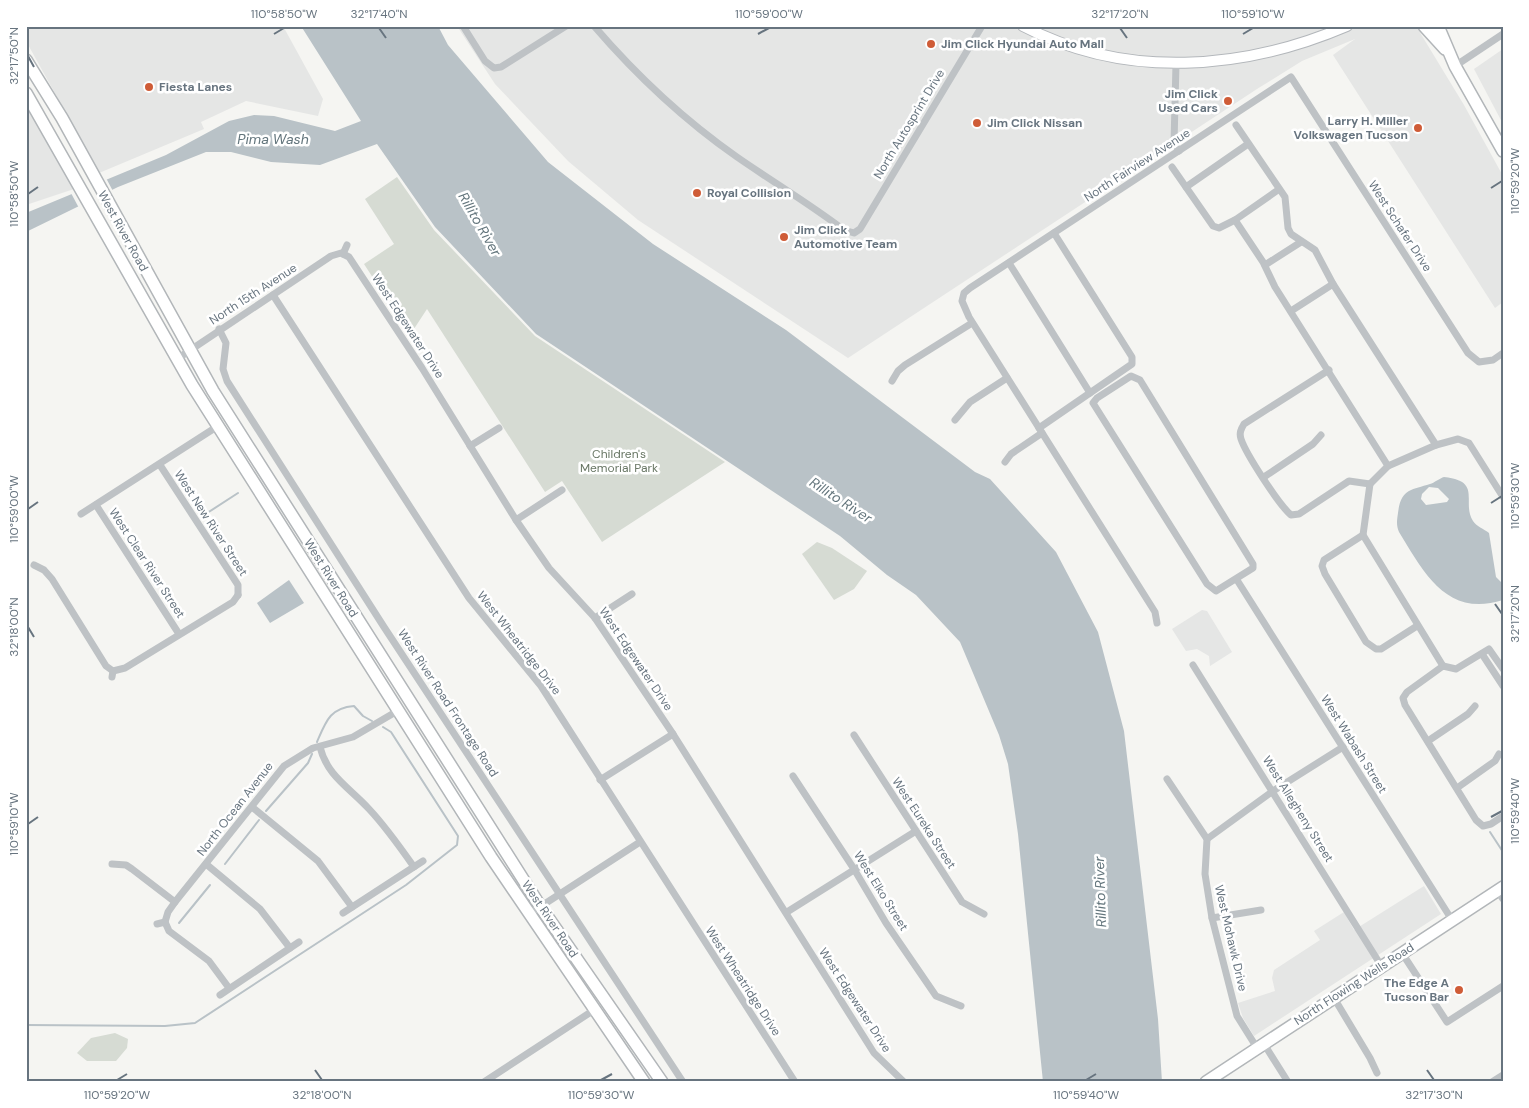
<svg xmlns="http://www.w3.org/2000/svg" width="1529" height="1108" viewBox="0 0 1529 1108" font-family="'DM Sans',sans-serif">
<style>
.built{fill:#e5e6e5}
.green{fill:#d6dbd3}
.water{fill:#b9c2c7;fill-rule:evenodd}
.pier{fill:#f5f5f2}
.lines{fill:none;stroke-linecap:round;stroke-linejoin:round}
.stream{stroke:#b9c2c7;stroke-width:2}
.secondary-casing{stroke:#b3b7bb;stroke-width:12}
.primary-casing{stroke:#b2b6b9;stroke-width:14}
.street{stroke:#bec2c5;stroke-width:7}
.secondary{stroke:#fff;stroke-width:10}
.primary{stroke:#fff;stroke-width:11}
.ticks{fill:none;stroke:#67747f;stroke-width:2}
.poi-dot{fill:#cf5c37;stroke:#fff;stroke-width:2}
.labels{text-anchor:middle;stroke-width:5;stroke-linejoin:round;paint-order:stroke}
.poi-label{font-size:12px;font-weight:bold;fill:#67747f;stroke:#fff;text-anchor:start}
.street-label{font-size:12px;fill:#67747f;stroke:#fff}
.park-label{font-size:12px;fill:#697765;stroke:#fff}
.water-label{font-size:14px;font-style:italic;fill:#63757c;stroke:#fff}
.neatline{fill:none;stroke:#67747f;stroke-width:2}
.ticks-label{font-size:12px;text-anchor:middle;fill:#67747f}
</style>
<rect width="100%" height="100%" fill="#f5f5f2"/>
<g class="built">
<path d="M 26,26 L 283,26 L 323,99 L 318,116 L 246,101 L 201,122 L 204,129 L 99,173 L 26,41 Z"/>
<path d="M 457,26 L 1416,26 L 1464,105 L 1503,176 L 1503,302 L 1495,308 L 1333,55 L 1355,39 L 1302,61 L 1257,89 L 848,358 L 638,220 L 568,161 L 495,84 Z"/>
<path d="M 1503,49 L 1503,124 L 1474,69 Z"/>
<path d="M 26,105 L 74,189 L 26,205 Z"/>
<path d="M 1202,610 L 1207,611 L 1232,652 L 1210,666 L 1209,656 L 1197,649 L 1186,651 L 1172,629 Z"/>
<path d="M 1424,886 L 1441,914 L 1254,1036 L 1243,1018 L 1238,1003 L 1275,991 L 1272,978 L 1274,970 L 1320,940 L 1314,931 L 1344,912 L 1354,930 Z"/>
</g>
<g class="green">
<path d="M 397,177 L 434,230 L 535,336 L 725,462 L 602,542 L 562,481 L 545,492 L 427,309 L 410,335 L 364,264 L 394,244 L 365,199 Z"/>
<path d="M 817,542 L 832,548 L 867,571 L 854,589 L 834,600 L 802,554 Z"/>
<path d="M 115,1033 L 128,1039 L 127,1048 L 116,1061 L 87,1061 L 77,1053 L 91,1038 Z"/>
</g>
<g class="water">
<path d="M 301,26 L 438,26 L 448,45 L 548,162 L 653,244 L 786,330 L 975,472 L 990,479 L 1056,552 L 1098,632 L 1124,731 L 1158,1019 L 1162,1082 L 1043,1082 L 1018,834 L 1008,764 L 999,735 L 960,642 L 916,595 L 887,575 L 840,536 L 536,334 L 435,227 L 377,144 L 320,165 L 271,162 L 231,152 L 206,152 L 118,187 L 26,232 L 26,213 L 166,155 L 229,121 L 254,115 L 274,116 L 335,131 L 361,121 Z"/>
<path d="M 1444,477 C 1483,481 1461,502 1473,521 C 1476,526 1484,529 1489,533 L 1496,577 L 1503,584 L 1503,600 C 1447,618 1424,573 1399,532 C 1396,525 1397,520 1398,513 C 1401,488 1412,490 1430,484 C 1434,483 1440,478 1444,477 ZM 1429,487 L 1438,488 L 1449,499 L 1447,502 L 1426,505 L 1421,499 L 1422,494 Z"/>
<path d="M 289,580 L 304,603 L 270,623 L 257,603 Z"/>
</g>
<path class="pier" d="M 106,178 L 114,193 L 80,210 L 71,193 Z"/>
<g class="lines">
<g class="stream">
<path d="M 201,517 L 238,493"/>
<path d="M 317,742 C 326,721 330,708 354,706 L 363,716 L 372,721"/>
<path d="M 266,811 L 308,763 L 312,754"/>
<path d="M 1490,832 L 1503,852"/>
<path d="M 225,864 L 259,820"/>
<path d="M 179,923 L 210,885"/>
<path d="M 26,1025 L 165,1026 L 195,1023 L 406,885 L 457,845 L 458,836 L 391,732 L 383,727"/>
</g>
<g class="secondary-casing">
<path id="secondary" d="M 1023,26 C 1126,80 1244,70 1347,26"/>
</g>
<g class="primary-casing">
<g id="primary">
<path d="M 1424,26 L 1445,49"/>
<path d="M 1438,26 L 1455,66 L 1503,151"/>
<path d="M 26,60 L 62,118 L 213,391 L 540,906 L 662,1082"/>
<path d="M 26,93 L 192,385 L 491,857 L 644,1082"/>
<path d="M 1206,1082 L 1503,887"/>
</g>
</g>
<g class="street">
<path d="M 463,26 L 485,61 L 494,68 L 501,67 L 566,26"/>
<path d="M 594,26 C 637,76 684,120 737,157 C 773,182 810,204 844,230 L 854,233 L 860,229 L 982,26"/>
<path d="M 1176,64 L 1174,143 L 1179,151"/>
<path d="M 1455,66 L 1503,34"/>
<path d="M 1236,125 L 1285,197 L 1288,228 L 1291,234 L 1315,250 L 1333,284 L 1436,445"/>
<path d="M 1172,167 L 1213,226 L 1219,228 L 1235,220 L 1263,262 L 1275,287 L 1388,466"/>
<path d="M 1186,187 L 1248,144"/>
<path d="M 1235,220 L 1278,190"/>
<path d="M 343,254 L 347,245"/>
<path d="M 1009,263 L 1090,393"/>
<path d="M 1265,265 L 1301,242"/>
<path d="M 273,295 L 469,598 L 541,686 L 795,1082"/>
<path d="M 1291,311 L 1333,284"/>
<path d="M 219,329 L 226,343 L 223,369 L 227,381 L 384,627 L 683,1082"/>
<path d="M 177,359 L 331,256 L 341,253 L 349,257 L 422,368 L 516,520 L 549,568 L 595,618 L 673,734 L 874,1053 L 904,1082"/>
<path d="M 1329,370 L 1244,424 C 1241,429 1239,433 1241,439 C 1246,454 1279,505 1291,515 L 1299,514 L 1349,481 L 1370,484 L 1388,466 L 1436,445 L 1458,439 L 1469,443 L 1503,497"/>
<path d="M 1131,376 L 1140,380 L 1253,564 L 1253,568 L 1216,591 L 1207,584 L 1093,403 L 1097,398 Z"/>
<path d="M 892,381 L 898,371 L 905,365 L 972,323"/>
<path d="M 955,420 L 970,402 L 1007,378"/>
<path d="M 1039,428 L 1132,364 L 1132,357 L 1054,233"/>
<path d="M 470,446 L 499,428"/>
<path d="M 1005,462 L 1011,454 L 1042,433"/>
<path d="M 160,465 L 238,585 L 238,595"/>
<path d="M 1264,477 L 1313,444 L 1321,435"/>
<path d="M 1370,484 L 1363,535 L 1443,666"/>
<path d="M 96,505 L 179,634"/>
<path d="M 81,514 L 218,426"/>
<path d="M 516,520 L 562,490"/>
<path d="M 1363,535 L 1324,560 L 1322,566 L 1325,574 L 1366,642 L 1376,649 L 1381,649 L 1417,626"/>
<path d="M 34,565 L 44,570 L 52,579 L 106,666 L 113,671 L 112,677"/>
<path d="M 1237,580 L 1452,920"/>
<path d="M 595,618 L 632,594"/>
<path d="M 1157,623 L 1155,612 L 969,317 L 962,301 L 964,293 L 970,288 L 1291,77 L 1468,353 L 1479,362 L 1493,360 L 1503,353"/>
<path d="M 1482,654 L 1503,686"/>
<path d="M 1193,665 L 1382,967"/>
<path d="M 1503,669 L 1489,649 L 1456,669 L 1443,666 L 1407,692 L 1403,698 L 1405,705 L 1476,820 L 1483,826 L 1491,824 L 1503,816"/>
<path d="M 113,671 L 125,668 L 233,602 L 238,595"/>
<path d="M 854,735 L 962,902 L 984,914"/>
<path d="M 1428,741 L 1468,714 L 1475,706"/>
<path d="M 320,747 C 327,776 350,788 369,809 C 386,827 400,847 414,867"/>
<path d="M 793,776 L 854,869 L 886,923 L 936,996 L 961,1006"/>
<path d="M 1167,779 L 1207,839 L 1205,874 L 1212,918 L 1237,1016 L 1257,1048"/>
<path d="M 600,780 L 673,734"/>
<path d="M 1457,788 L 1495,761 L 1499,754"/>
<path d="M 252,807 L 318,861 L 352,907"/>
<path d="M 1207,839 L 1273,791 L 1343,747"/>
<path d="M 112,864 L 126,865 L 132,869 L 175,902"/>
<path d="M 206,864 L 260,909 L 290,948"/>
<path d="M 1497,890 L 1503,899"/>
<path d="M 787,912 L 916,831"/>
<path d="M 343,913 L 423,861"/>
<path d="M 529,914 L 640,842"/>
<path d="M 1212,918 L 1261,910"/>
<path d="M 165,922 L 168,912 L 175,902 L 284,766 L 313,748 L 353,737 L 399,710"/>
<path d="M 165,922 L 169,931 L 209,961 L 229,988"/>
<path d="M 157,924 L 165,922"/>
<path d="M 1402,953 L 1447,1022 L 1503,986"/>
<path d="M 220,995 L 299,942"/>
<path d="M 1334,998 L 1370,1058 L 1377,1073"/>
<path d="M 1264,1044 L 1288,1082"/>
<path d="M 484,1082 L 594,1010"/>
<path d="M 1492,1082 L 1503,1075"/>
</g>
<use href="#secondary" class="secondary"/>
<use href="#primary" class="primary"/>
</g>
<path class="ticks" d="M 379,28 L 386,38M 1120,28 L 1127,38M 274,34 L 284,28M 758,34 L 769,28M 1243,34 L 1253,28M 28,56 L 34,67M 1491,188 L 1502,181M 28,194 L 38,187M 1491,503 L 1502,496M 28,509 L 38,502M 1495,604 L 1502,614M 28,627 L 34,637M 1491,817 L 1502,811M 28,824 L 38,817M 315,1070 L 322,1080M 1427,1070 L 1434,1080M 117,1080 L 127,1074M 601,1080 L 612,1074M 1086,1080 L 1096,1074"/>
<g class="poi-dot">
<circle cx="931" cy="44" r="5"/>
<circle cx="149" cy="87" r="5"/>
<circle cx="1228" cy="101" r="5"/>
<circle cx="977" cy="123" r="5"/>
<circle cx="1418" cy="128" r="5"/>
<circle cx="697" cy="193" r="5"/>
<circle cx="784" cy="237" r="5"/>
<circle cx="1459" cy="990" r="5"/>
</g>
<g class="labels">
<g class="poi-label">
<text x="941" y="48">Jim Click Hyundai Auto Mall</text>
<text x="159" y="91">Fiesta Lanes</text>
<text x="1218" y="98" text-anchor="end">Jim Click<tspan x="1218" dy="14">Used Cars</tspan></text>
<text x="1408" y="125" text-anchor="end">Larry H. Miller<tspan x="1408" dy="14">Volkswagen Tucson</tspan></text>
<text x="987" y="127">Jim Click Nissan</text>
<text x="707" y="197">Royal Collision</text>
<text x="794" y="234">Jim Click<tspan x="794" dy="14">Automotive Team</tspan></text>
<text x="1449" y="987" text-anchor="end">The Edge A<tspan x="1449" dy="14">Tucson Bar</tspan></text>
</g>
<g class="street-label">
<text transform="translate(909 124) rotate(-59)" y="4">North Autosprint Drive</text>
<text transform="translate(1137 165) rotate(-33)" y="4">North Fairview Avenue</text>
<text transform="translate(1400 226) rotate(57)" y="4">West Schafer Drive</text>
<text transform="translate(123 231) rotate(61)" y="4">West River Road</text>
<text transform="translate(253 294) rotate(-33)" y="4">North 15th Avenue</text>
<text transform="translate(408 326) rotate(57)" y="4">West Edgewater Drive</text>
<text transform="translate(211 523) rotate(57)" y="4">West New River Street</text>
<text transform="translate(147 563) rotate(57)" y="4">West Clear River Street</text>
<text transform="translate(331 578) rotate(58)" y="4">West River Road</text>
<text transform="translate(519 643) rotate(52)" y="4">West Wheatridge Drive</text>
<text transform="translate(636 659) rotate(56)" y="4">West Edgewater Drive</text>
<text transform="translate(448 703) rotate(57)" y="4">West River Road Frontage Road</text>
<text transform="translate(1354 744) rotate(58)" y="4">West Wabash Street</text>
<text transform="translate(235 809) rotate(-52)" y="4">North Ocean Avenue</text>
<text transform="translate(1298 809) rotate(58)" y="4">West Allegheny Street</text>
<text transform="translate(924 823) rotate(57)" y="4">West Eureka Street</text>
<text transform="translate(881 891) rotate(58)" y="4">West Elko Street</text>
<text transform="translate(550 919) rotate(56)" y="4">West River Road</text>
<text transform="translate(1231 938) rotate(77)" y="4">West Mohawk Drive</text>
<text transform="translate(743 981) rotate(57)" y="4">West Wheatridge Drive</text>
<text transform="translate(1354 984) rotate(-33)" y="4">North Flowing Wells Road</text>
<text transform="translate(855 1000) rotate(57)" y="4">West Edgewater Drive</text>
</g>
<g class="park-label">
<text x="619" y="458">Children's<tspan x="619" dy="14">Memorial Park</tspan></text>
</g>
<g class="water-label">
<text x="273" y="144">Pima Wash</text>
<text transform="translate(480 224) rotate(60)" y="5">Rillito River</text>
<text transform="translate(841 500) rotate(33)" y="5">Rillito River</text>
<text transform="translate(1100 892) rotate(-92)" y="5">Rillito River</text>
</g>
</g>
<rect width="1529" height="1108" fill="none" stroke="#ffffff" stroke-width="55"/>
<rect x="28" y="28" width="1474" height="1052" class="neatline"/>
<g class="ticks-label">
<text x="284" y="18">110°58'50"W</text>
<text x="379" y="18">32°17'40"N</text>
<text x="769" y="18">110°59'00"W</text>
<text x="1120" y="18">32°17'20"N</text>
<text x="1253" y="18">110°59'10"W</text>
<text transform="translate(14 56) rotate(-90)" y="4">32°17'50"N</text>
<text transform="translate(1515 181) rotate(-90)" y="4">110°59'20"W</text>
<text transform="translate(14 194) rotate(-90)" y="4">110°58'50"W</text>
<text transform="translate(1515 496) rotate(-90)" y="4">110°59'30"W</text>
<text transform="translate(14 509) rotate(-90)" y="4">110°59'00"W</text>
<text transform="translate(1515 614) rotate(-90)" y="4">32°17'20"N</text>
<text transform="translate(14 627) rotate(-90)" y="4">32°18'00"N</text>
<text transform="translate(1515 811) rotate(-90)" y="4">110°59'40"W</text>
<text transform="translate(14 824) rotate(-90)" y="4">110°59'10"W</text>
<text x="117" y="1099">110°59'20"W</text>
<text x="322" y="1099">32°18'00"N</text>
<text x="601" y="1099">110°59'30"W</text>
<text x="1086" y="1099">110°59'40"W</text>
<text x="1434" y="1099">32°17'30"N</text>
</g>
</svg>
